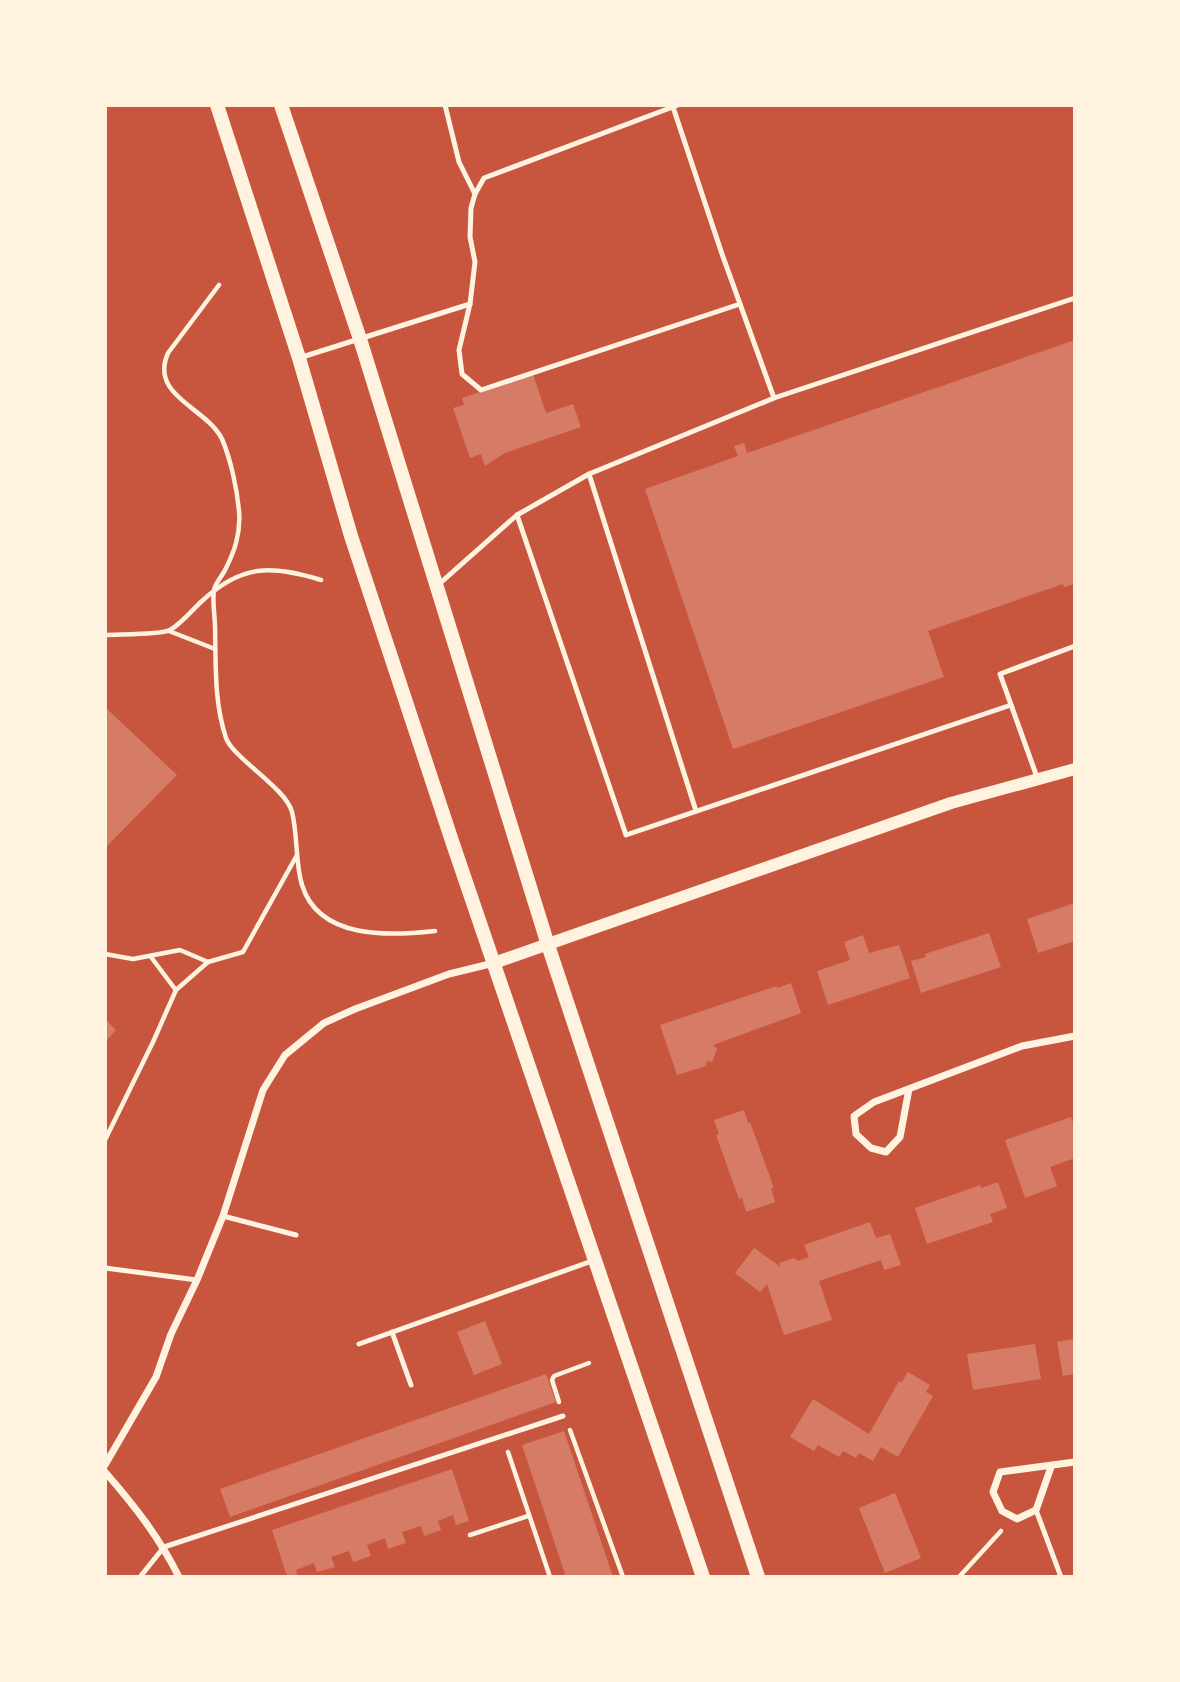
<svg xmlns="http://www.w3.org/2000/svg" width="1180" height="1682" viewBox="0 0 1180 1682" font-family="'Noto Serif',serif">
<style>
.building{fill:#d67c66}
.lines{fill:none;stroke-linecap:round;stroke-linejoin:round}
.path{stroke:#fff3e0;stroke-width:4.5}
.service{stroke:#fff3e0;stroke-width:5}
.minor{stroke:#fff3e0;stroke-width:7}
.tertiary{stroke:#fff3e0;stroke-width:12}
.secondary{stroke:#fff3e0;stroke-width:14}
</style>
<rect width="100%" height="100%" fill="#c8553d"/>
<g class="building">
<path d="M 1075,340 L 1075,584 L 1064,587 L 1063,584 L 928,631 L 944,677 L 733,749 L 645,489 L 738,456 L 734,446 L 744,443 L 747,453 Z"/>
<path d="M 533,374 L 546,413 L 573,404 L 581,427 L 505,453 L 485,466 L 481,454 L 470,458 L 453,408 L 464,405 L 462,398 Z"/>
<path d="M 105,707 L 177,775 L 105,848 Z"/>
<path d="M 1075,903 L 1075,941 L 1038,953 L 1027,919 Z"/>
<path d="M 989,933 L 1001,967 L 921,993 L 911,961 L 926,957 L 925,954 Z"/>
<path d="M 863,935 L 869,953 L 899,945 L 910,978 L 828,1005 L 817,971 L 850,960 L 844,942 Z"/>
<path d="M 791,983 L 801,1013 L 713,1045 L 717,1049 L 712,1062 L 707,1061 L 706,1066 L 677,1075 L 660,1025 L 777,986 L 777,988 Z"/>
<path d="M 105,1019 L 116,1030 L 105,1042 Z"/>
<path d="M 744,1110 L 748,1123 L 750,1122 L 774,1188 L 771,1188 L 775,1202 L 746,1212 L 742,1198 L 739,1199 L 716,1135 L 719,1134 L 714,1120 Z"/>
<path d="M 1071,1117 L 1075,1128 L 1075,1158 L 1050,1167 L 1057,1186 L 1025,1198 L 1005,1140 Z"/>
<path d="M 998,1182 L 1007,1208 L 990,1214 L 993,1222 L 927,1244 L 915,1208 L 980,1185 L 981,1188 Z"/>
<path d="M 870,1222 L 876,1238 L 890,1234 L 901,1265 L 884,1270 L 881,1260 L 819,1281 L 832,1320 L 784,1335 L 767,1284 L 760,1292 L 735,1273 L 754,1248 L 781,1267 L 779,1263 L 794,1258 L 798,1261 L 809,1257 L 804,1245 Z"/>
<path d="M 485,1321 L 502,1364 L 474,1375 L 457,1332 Z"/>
<path d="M 1075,1339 L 1075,1374 L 1063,1376 L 1057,1342 Z"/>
<path d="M 1035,1344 L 1041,1379 L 973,1390 L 967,1354 Z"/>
<path d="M 908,1372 L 930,1385 L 926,1392 L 933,1396 L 898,1457 L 881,1447 L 873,1461 L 859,1453 L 856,1458 L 843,1451 L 839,1457 L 818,1445 L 814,1451 L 790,1437 L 813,1399 L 869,1434 L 899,1381 L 901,1383 Z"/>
<path d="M 546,1374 L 556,1402 L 230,1517 L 220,1489 Z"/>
<path d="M 564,1431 L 613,1577 L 566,1577 L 522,1445 Z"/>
<path d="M 452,1469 L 469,1521 L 456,1525 L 453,1515 L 438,1521 L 441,1530 L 424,1536 L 421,1526 L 402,1532 L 406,1543 L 388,1549 L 385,1538 L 367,1545 L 371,1556 L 353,1562 L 349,1551 L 331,1557 L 335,1567 L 317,1572 L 314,1563 L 296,1570 L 298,1577 L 289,1577 L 286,1573 L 272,1530 Z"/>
<path d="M 895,1493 L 921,1558 L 885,1573 L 859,1508 Z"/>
</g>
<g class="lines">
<g class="path">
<path d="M 219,285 L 168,353 C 149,396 206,407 222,439 C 231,460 237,489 239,511 C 241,534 234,553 224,572 C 221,577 215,584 214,590 C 212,601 215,616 215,627 C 216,665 214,702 226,738 C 233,758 286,788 292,812 C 298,836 295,862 302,885 C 319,940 390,936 435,931"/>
<path d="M 169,631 L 215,649"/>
<path d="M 105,635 C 118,634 161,635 170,630 C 181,624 192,610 202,601 C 242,564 271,565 321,580"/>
<path d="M 105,954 L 133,959 L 180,950 L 208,962 L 243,952 L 297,855"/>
<path d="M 151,957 L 175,989"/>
<path d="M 105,1140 L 153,1042 L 176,990 L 208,962"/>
<path d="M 559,1402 L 552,1380 L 554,1376 L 589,1363"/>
<path d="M 570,1430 L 623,1577"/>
<path d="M 508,1452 L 550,1577"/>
<path d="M 470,1535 L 528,1516"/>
<path d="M 959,1577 L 1001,1531"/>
</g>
<g class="service">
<path d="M 445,105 L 459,162 L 475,194"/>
<path d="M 678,105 L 484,178 L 475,194 L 471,208 L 470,237 L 475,262 L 470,304 L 459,350 L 462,374 L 481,390 L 740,304"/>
<path d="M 673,107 L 722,254 L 774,398"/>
<path d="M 299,358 L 470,304"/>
<path d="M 589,474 L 696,811"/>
<path d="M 517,515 L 626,835 L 1011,705"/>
<path d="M 438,585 L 517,515 L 589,474 L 774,398 L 1075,298"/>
<path d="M 1038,780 L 1000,674 L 1075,646"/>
<path d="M 223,1216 L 296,1235"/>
<path d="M 105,1268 L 197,1280"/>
<path d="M 392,1332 L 411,1385"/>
<path d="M 359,1344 L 592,1261"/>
<path d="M 1036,1510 L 1061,1577"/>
<path d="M 140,1577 L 164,1547 L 563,1416"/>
</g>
<g class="minor">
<path d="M 909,1089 L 900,1137 L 886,1152 L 871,1148 L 856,1134 L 854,1116 L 874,1102 L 1022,1046 L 1075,1036"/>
<path d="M 105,1465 L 156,1377 L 171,1334 L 197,1280 L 223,1216 L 263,1090 L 285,1055 L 324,1023 L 355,1009 L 449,974 L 494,963"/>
<path d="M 1051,1467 L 1036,1510 L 1017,1519 L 1002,1511 L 993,1492 L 1000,1472 L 1075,1462"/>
<path d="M 105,1472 C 134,1505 159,1537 179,1577"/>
</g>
<path class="tertiary" d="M 494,963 L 951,803 L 1075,769"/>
<g class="secondary">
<path d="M 217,105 L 299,358 L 351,536 L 453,844 L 703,1577"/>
<path d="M 281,105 L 360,339 L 548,945 L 758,1577"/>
</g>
</g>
<rect width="1180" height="1682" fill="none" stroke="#fff3e0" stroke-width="214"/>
</svg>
